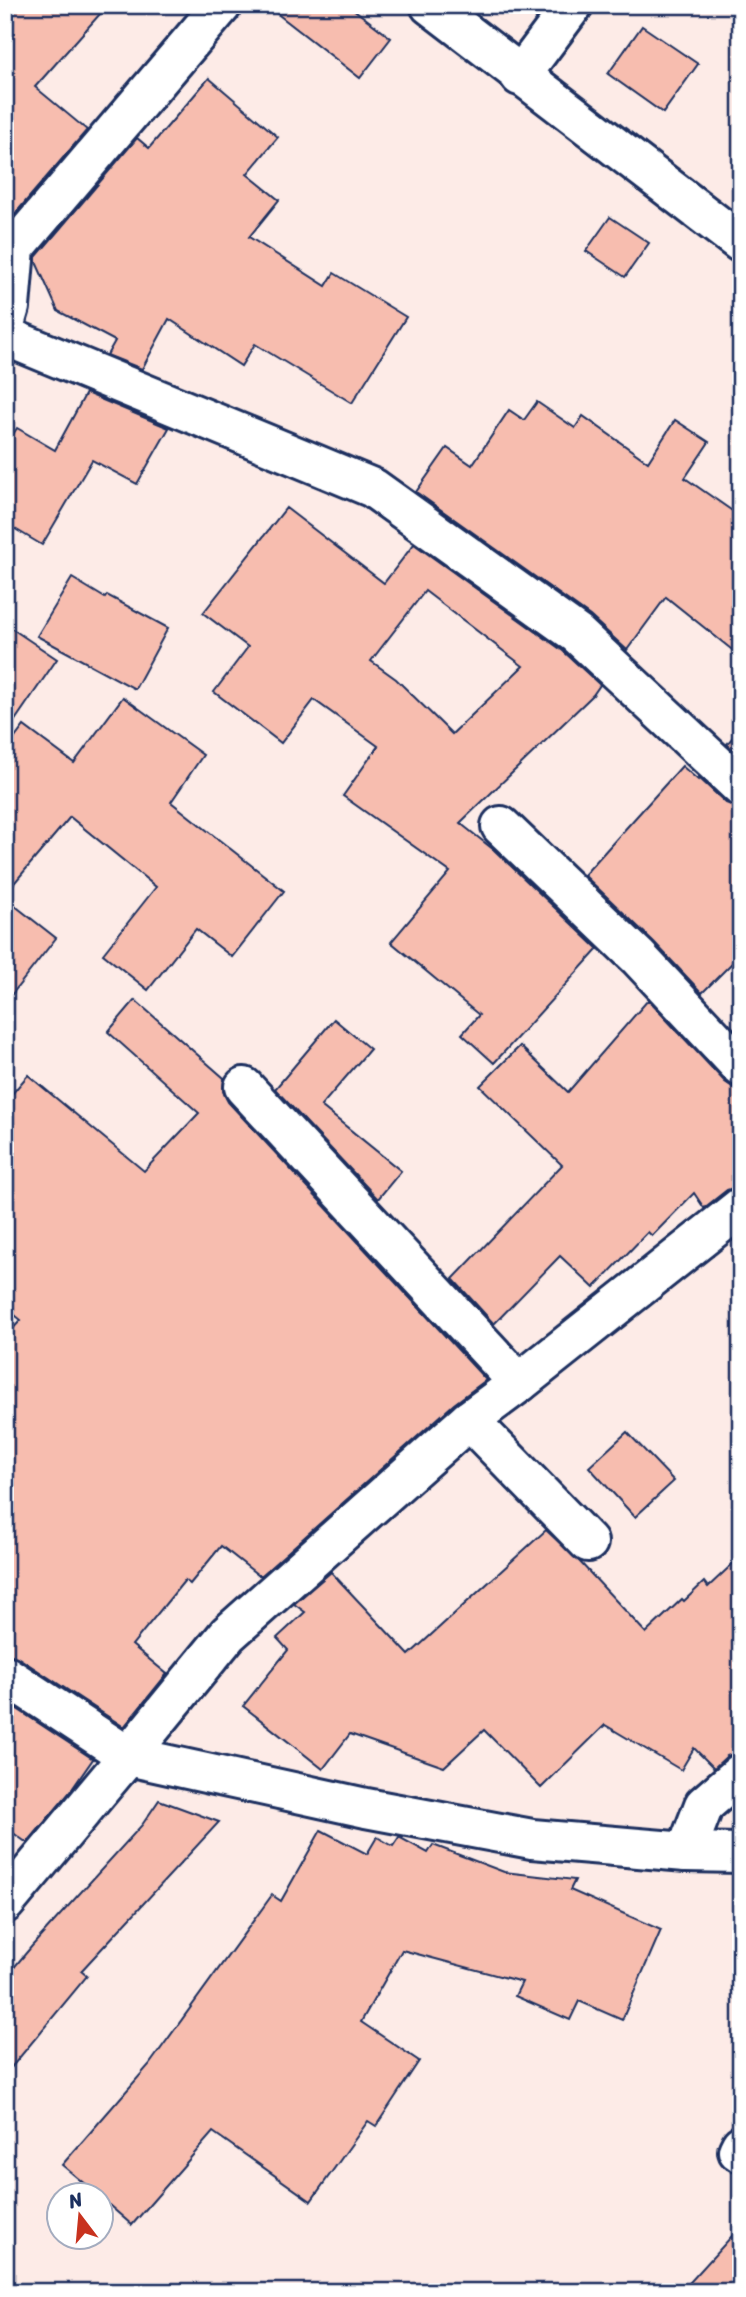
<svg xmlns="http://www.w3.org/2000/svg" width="746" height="2297" viewBox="0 0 746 2297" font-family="Sriracha,sans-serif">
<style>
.building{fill:#f7bdaf;stroke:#1b2f5e;stroke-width:2;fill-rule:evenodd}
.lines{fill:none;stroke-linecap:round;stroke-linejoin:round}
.minor-casing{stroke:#1b2f5e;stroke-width:44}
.tertiary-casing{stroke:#1b2f5e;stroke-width:44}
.minor{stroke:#fff;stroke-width:38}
.tertiary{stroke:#fff;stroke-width:38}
</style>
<rect width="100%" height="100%" fill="#fdebe7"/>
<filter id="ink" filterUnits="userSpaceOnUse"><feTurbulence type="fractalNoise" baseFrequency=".0143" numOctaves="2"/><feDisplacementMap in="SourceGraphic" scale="14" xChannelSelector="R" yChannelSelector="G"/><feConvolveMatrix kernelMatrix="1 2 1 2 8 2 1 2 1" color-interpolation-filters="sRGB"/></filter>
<g filter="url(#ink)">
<g class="building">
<path d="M 5,5 L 108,5 L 35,87 L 87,130 L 14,215 L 5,195 Z"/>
<path d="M 266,5 L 348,5 L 391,38 L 360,78 Z"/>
<path d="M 642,26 L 698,64 L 663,113 L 608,74 Z"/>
<path d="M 209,78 L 278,137 L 247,174 L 279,200 L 249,237 L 326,286 L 334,273 L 406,317 L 352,403 L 255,344 L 241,366 L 169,319 L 142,369 L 107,355 L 115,341 L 58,311 L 36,262 L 36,257 L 137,138 L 149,148 Z"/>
<path d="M 610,217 L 649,243 L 625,277 L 586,251 Z"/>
<path d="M 86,393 L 169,428 L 137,484 L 92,460 L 42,545 L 5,523 L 5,447 L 17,428 L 55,450 Z"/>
<path d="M 537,402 L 575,428 L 583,416 L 648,462 L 675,420 L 709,442 L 685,478 L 741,517 L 741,657 L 666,597 L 627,650 L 590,616 L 416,492 L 447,448 L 472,465 L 509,410 L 524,420 Z"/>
<path d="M 286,508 L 384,583 L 414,544 L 563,651 L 600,685 L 593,695 L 460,823 L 494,850 L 598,949 L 494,1063 L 462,1034 L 479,1015 L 391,942 L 450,872 L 343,796 L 378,746 L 314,700 L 281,743 L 214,692 L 248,647 L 203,613 ZM 425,591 L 523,666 L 452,734 L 396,679 L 371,661 Z"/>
<path d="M 72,578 L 105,598 L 107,595 L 168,628 L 135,689 L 37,636 Z"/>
<path d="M 5,624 L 57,659 L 5,735 Z"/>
<path d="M 123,697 L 203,755 L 171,802 L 284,891 L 232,957 L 196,929 L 148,990 L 103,954 L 156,887 L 70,817 L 5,894 L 5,751 L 24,726 L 74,763 Z"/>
<path d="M 741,728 L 741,757 L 727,744 Z"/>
<path d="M 682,766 L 698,780 L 699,778 L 726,803 L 741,808 L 741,954 L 702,993 L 654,942 L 584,875 Z"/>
<path d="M 5,898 L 56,938 L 5,1003 Z"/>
<path d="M 135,1000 L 224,1078 L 223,1091 L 228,1102 L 486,1380 L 454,1404 L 262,1575 L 258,1575 L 221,1546 L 190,1584 L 185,1580 L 132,1645 L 167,1674 L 124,1727 L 17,1657 L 5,1653 L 5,1337 L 21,1320 L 5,1307 L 5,1102 L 28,1075 L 144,1171 L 199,1113 L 108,1032 Z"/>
<path d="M 648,1000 L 725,1082 L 734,1088 L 741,1088 L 741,1186 L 727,1190 L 704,1208 L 694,1193 L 652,1236 L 648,1232 L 594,1288 L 560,1256 L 494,1324 L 453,1279 L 562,1165 L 480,1086 L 520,1046 L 568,1092 Z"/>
<path d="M 334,1019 L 370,1049 L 321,1106 L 401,1171 L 378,1199 L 275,1089 Z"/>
<path d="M 627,1432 L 674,1481 L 635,1517 L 589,1467 Z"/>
<path d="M 546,1530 L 579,1561 L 646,1633 L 682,1599 L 684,1601 L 704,1582 L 708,1587 L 741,1556 L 741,1752 L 727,1756 L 714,1768 L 694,1748 L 681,1770 L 605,1725 L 541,1788 L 484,1730 L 444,1767 L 350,1734 L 323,1769 L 243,1706 L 288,1650 L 277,1638 L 305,1612 L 294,1604 L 331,1572 L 409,1655 Z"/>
<path d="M 5,1701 L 93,1759 L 70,1792 L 27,1843 L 5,1827 Z"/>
<path d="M 159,1800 L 219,1822 L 81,1971 L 87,1976 L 5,2075 L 5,1978 L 32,1946 L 142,1825 Z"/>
<path d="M 321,1830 L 367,1854 L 377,1837 L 393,1846 L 399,1837 L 428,1853 L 433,1845 L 504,1872 L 575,1880 L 570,1890 L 661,1930 L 622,2020 L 579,2001 L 570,2020 L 515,1996 L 522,1982 L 402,1950 L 361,2022 L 419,2061 L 376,2126 L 368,2121 L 311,2201 L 213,2132 L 132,2225 L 102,2199 L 102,2195 L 98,2195 L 62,2165 L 149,2065 L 272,1895 L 281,1901 Z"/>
<path d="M 741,2226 L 741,2292 L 681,2292 Z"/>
</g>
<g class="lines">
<g class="minor-casing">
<g id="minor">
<path d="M 430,5 L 741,243"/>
<path d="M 520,76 L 573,5"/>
<path d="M 5,324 L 10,307 L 15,248 L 222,5"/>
<path d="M 5,336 L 373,488 L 577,634 L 741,787"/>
<path d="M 501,826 L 638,957 L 741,1067"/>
<path d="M 244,1087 L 519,1383"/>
<path d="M 469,1420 L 588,1542"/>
<path d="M 5,1675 L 128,1756 L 228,1634 L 469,1420 L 519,1383 L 741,1207"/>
<path d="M 686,1852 L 704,1805 L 741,1773"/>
<path d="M 741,2145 L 738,2151 L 741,2153"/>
</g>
</g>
<g class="tertiary-casing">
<path id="tertiary" d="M 5,1903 L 128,1756 L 366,1808 L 532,1839 L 686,1852 L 741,1853"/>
</g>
<use href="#minor" class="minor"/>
<use href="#tertiary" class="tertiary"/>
</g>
</g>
<rect width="746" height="2297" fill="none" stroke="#fff" stroke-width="28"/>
<rect x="14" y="14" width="718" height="2269" fill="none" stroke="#1b2f5e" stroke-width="2.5" filter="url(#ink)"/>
<g transform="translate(80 2216) rotate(344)"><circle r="33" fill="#ffffff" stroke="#a4acbf" stroke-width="2"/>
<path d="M0-5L12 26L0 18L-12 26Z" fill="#c8321e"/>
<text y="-10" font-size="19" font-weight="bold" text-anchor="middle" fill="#1b2f5e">N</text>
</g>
</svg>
